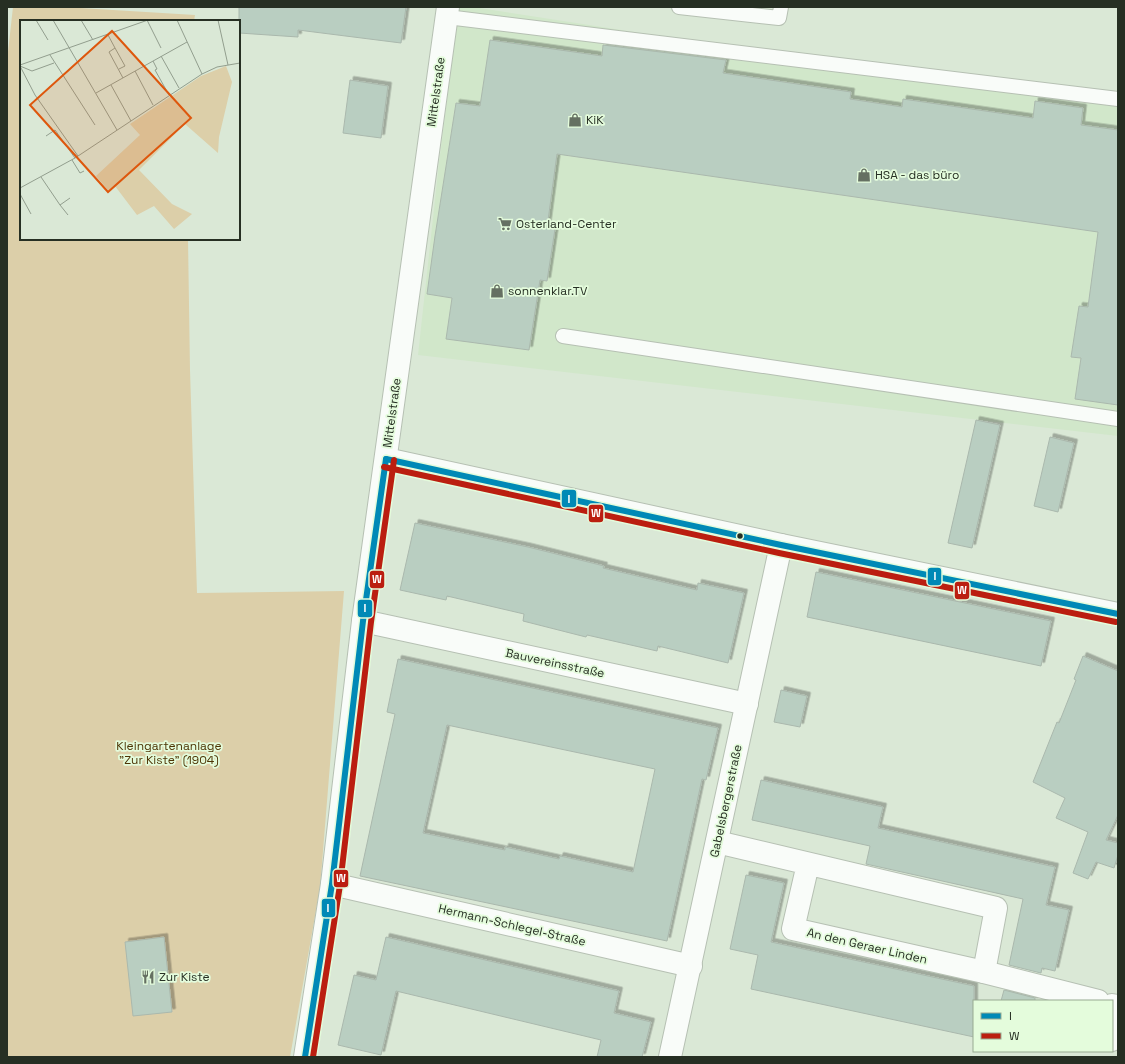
<svg xmlns="http://www.w3.org/2000/svg" width="1125" height="1064" viewBox="0 0 1125 1064" font-family="'Space Grotesk',sans-serif">
<style>
.built{fill:#d1e7ca}
.green{fill:#dccfa9}
.building{fill:#b9cec1;stroke:#aab8ad;fill-rule:evenodd;filter:url(#shadow)}
.lines{fill:none;stroke-linecap:round;stroke-linejoin:round}
.service-casing{stroke:#b6c0b3;stroke-width:16}
.minor-casing{stroke:#b6c0b3;stroke-width:24}
.secondary-casing{stroke:#b6c0b3;stroke-width:24}
.service{stroke:#f9fcf9;stroke-width:14}
.minor{stroke:#f9fcf9;stroke-width:22}
.secondary{stroke:#f9fcf9;stroke-width:22}
.bus-1-casing{stroke:#e4fcdc;stroke-width:9}
.bus-2-casing{stroke:#e4fcdc;stroke-width:9}
.bus-1{stroke:#0089b6;stroke-width:6}
.bus-2{stroke:#bb1e10;stroke-width:6}
.bus-dot{fill:#262f23;stroke:#e4fcdc;stroke-width:1.5}
.labels{text-anchor:middle;stroke-width:3.5;stroke-linejoin:round;paint-order:stroke}
.street-label{font-size:12px;fill:#262f23;stroke:#e4fcdc}
.poi-label{font-size:12px;fill:#262f23;stroke:#e4fcdc;text-anchor:start}
.park-label{font-size:12px;fill:#4d3404;stroke:#e4fcdc}
.inset-road{fill:none;stroke:#929e8e;stroke-width:1}
.view{fill:#de570d;fill-opacity:0.15;stroke:#de570d;stroke-width:2}
.inset-edge{fill:none;stroke:#262f23;stroke-width:2}
.line-badge{stroke:#e4fcdc;stroke-width:1.5}
.badge-label{font-size:11px;text-anchor:middle;font-weight:bold;fill:#fff}
</style>
<defs>
<filter id="shadow"><feDropShadow dx="3.5" dy="-3.5" stdDeviation="0" flood-color="#0004"/></filter>
</defs>
<rect width="100%" height="100%" fill="#dae8d6"/>
<path class="built" d="M 459,7 L 473,7 L 1118,107 L 1118,436 L 418,355 L 439,163 Z"/>
<path class="green" d="M 13,7 L 64,7 L 195,15 L 194,21 L 21,21 L 21,239 L 188,239 L 190,370 L 197,593 L 344,591 L 320,888 L 290,1057 L 7,1057 L 7,61 Z"/>
<g class="building">
<path d="M 239,7 L 406,7 L 401,43 L 298,30 L 298,37 L 239,33 Z"/>
<path d="M 490,40 L 602,56 L 603,45 L 726,60 L 723,73 L 851,92 L 850,99 L 902,107 L 903,99 L 1033,118 L 1035,101 L 1083,108 L 1081,125 L 1118,130 L 1118,405 L 1075,399 L 1081,358 L 1071,357 L 1079,306 L 1088,307 L 1098,232 L 557,154 L 547,228 L 555,229 L 547,281 L 540,280 L 529,350 L 446,339 L 452,298 L 427,294 L 435,236 L 456,103 L 480,106 Z"/>
<path d="M 350,80 L 388,86 L 381,138 L 343,133 Z"/>
<path d="M 976,420 L 1000,425 L 972,548 L 948,543 Z"/>
<path d="M 1050,437 L 1074,443 L 1058,512 L 1034,506 Z"/>
<path d="M 415,523 L 528,547 L 604,566 L 603,568 L 697,590 L 698,583 L 744,593 L 728,663 L 658,646 L 657,651 L 587,635 L 586,637 L 523,621 L 524,614 L 447,596 L 446,600 L 400,590 Z"/>
<path d="M 816,572 L 1051,621 L 1041,666 L 807,617 Z"/>
<path d="M 1083,656 L 1118,671 L 1118,815 L 1106,840 L 1118,843 L 1118,855 L 1114,868 L 1096,862 L 1088,879 L 1073,873 L 1088,832 L 1056,818 L 1065,798 L 1033,782 L 1057,722 L 1059,723 L 1076,680 L 1074,679 Z"/>
<path d="M 398,659 L 718,728 L 706,780 L 702,779 L 667,941 L 360,876 L 395,714 L 387,712 ZM 447,725 L 655,769 L 633,872 L 560,856 L 559,859 L 505,847 L 505,850 L 423,833 Z"/>
<path d="M 781,690 L 807,696 L 800,727 L 774,722 Z"/>
<path d="M 761,780 L 883,807 L 878,828 L 1055,867 L 1046,905 L 1069,910 L 1055,971 L 1042,968 L 1041,973 L 1009,965 L 1023,899 L 866,864 L 870,846 L 752,820 Z"/>
<path d="M 746,875 L 784,883 L 771,942 L 974,986 L 974,1037 L 751,989 L 758,955 L 730,949 Z"/>
<path d="M 164,937 L 172,1012 L 133,1016 L 125,942 Z"/>
<path d="M 386,937 L 619,991 L 614,1013 L 651,1022 L 642,1057 L 597,1057 L 601,1040 L 396,991 L 381,1055 L 338,1045 L 354,975 L 376,980 Z"/>
<path d="M 1004,990 L 1035,998 L 1035,1001 L 1001,1001 Z"/>
</g>
<g class="lines">
<g class="service-casing">
<g id="service">
<path d="M 679,7 L 779,18 L 781,7"/>
<path d="M 447,17 L 1118,99"/>
<path d="M 563,336 L 1118,419"/>
</g>
</g>
<g class="minor-casing">
<g id="minor">
<path d="M 386,459 L 781,545 L 1118,614"/>
<path d="M 363,621 L 747,704"/>
<path d="M 717,842 L 996,908 L 984,972 L 793,929 L 808,864"/>
<path d="M 332,884 L 691,966"/>
<path d="M 984,972 L 1098,1001"/>
<path d="M 1112,1005 L 1118,1006"/>
<path d="M 305,1057 L 332,884 L 363,621 L 448,7"/>
<path d="M 670,1057 L 781,545"/>
</g>
</g>
<g class="secondary-casing">
<path id="secondary" d="M 1112,1040 L 1118,1025"/>
</g>
<use href="#service" class="service"/>
<use href="#minor" class="minor"/>
<use href="#secondary" class="secondary"/>
<g class="bus-1-casing">
<g id="bus-1">
<path d="M 386,459 L 781,545 L 1118,614"/>
<path d="M 305,1057 L 332,884 L 363,621 L 386,459"/>
</g>
</g>
<g class="bus-2-casing">
<g id="bus-2">
<path d="M 384,467 L 779,553 L 1116,622"/>
<path d="M 313,1057 L 340,885 L 371,622 L 394,460"/>
</g>
</g>
<use href="#bus-1" class="bus-1"/>
<use href="#bus-2" class="bus-2"/>
</g>
<defs>
<g id="shop-bare" transform="scale(1.08)"><path d="M-5-2.5h2.3a2.7 3.5 0 0 1 5.4 0H5L5.5 6h-11ZM-1.5-2.5h3a1.5 2.3 0 0 0-3 0Z" fill="#657062" stroke="#e4fcdc" stroke-width="2.5" paint-order="stroke"/></g>
<g id="supermarket-bare" transform="scale(1.08)"><path d="M-6-5.5h2.5l.6 2H6L4.5 2H-2.5L-4.4-4H-6ZM-1.5 3.2a1.3 1.3 0 1 0 .1 0ZM3 3.2a1.3 1.3 0 1 0 .1 0Z" fill="#657062" stroke="#e4fcdc" stroke-width="2.5" paint-order="stroke"/></g>
<g id="restaurant-bare" transform="scale(1.08)"><path d="M-5-6h1v4h1v-4h1v4h1v-4h1v5L-1.5 .5V6h-2V.5L-5-1ZM5-6V6H3V1.5H1.5Q1.5-4 5-6Z" fill="#657062" stroke="#e4fcdc" stroke-width="2.5" paint-order="stroke"/></g>
</defs>
<g fill-rule="evenodd">
<use href="#shop-bare" x="575" y="120"/>
<use href="#shop-bare" x="864" y="175"/>
<use href="#supermarket-bare" x="505" y="224"/>
<use href="#shop-bare" x="497" y="291"/>
<use href="#restaurant-bare" x="148" y="977"/>
</g>
<circle class="bus-dot" cx="740" cy="536" r="3.5"/>
<g class="labels">
<g class="street-label">
<text transform="translate(436 92) rotate(-82)" y="4">Mittelstraße</text>
<text transform="translate(392 413) rotate(-82)" y="4">Mittelstraße</text>
<text transform="translate(555 663) rotate(12)" y="4">Bauvereinsstraße</text>
<text transform="translate(726 801) rotate(-78)" y="4">Gabelsbergerstraße</text>
<text transform="translate(512 925) rotate(13)" y="4">Hermann-Schlegel-Straße</text>
<text transform="translate(867 946) rotate(13)" y="4">An den Geraer Linden</text>
</g>
<g class="poi-label">
<text x="586" y="124">KiK</text>
<text x="875" y="179">HSA - das büro</text>
<text x="516" y="228">Osterland-Center</text>
<text x="508" y="295">sonnenklar.TV</text>
<text x="159" y="981">Zur Kiste</text>
</g>
<g class="park-label">
<text x="169" y="750">Kleingartenanlage<tspan x="169" dy="14">"Zur Kiste" (1904)</tspan></text>
</g>
</g>
<g transform="translate(20 20)">
<rect width="220" height="220" fill="#dae8d6"/>
<path d="M 206,46 L 212,62 L 199,117 L 198,133 L 165,104 L 119,150 L 152,184 L 172,194 L 154,209 L 134,186 L 117,195 L 95,166 L 88,170 L 76,156 L 120,115 L 110,104 L 181,56 Z" fill="#dccfa9"/>
<path class="inset-road" d="M 16,0 L 28,20M 33,0 L 97,110M 61,0 L 73,20M 127,0 L 141,28M 157,0 L 182,54M 198,0 L 208,45M 88,15 L 95,28M 30,35 L 75,105M 141,36 L 159,68M 133,41 L 137,49 L 135,50 L 149,75M 0,45 L 128,0M 0,46 L 15,75 L 58,136M 0,46 L 12,51 L 34,43M 99,49 L 105,46 L 95,28 L 89,32 L 103,58M 115,51 L 133,85M 91,65 L 111,101M 76,73 L 167,22M 220,115 L 220,144M 26,116 L 35,110 L 55,138M 52,140 L 60,153 L 64,151M 21,157 L 40,185 L 50,178M 0,168 L 55,138 L 182,54 L 197,47 L 220,43M 0,174 L 11,194M 40,185 L 48,195"/>
<path class="view" d="M 92,11 L 171,98 L 88,172 L 10,85 Z"/>
<rect width="220" height="220" class="inset-edge"/>
</g>
<g class="line-badge">
<rect x="561" y="489" width="16" height="19" rx="4" fill="#0089b6"/>
<rect x="588" y="504" width="16" height="19" rx="4" fill="#bb1e10"/>
<rect x="927" y="567" width="15" height="19" rx="4" fill="#0089b6"/>
<rect x="369" y="570" width="16" height="19" rx="4" fill="#bb1e10"/>
<rect x="954" y="581" width="16" height="19" rx="4" fill="#bb1e10"/>
<rect x="357" y="599" width="16" height="19" rx="4" fill="#0089b6"/>
<rect x="333" y="869" width="16" height="19" rx="4" fill="#bb1e10"/>
<rect x="321" y="898" width="15" height="20" rx="4" fill="#0089b6"/>
</g>
<g class="badge-label">
<text x="569" y="503">I</text>
<text x="596" y="517">W</text>
<text x="935" y="580">I</text>
<text x="377" y="583">W</text>
<text x="962" y="594">W</text>
<text x="365" y="612">I</text>
<text x="341" y="882">W</text>
<text x="328" y="912">I</text>
</g>
<rect width="1125" height="1064" fill="none" stroke="#262f23" stroke-width="16"/>
<rect x="973" y="1000" width="140" height="52" fill="#e4fcdc" stroke="#98aa92"/>
<rect x="981" y="1013" width="20" height="6" fill="#0089b6" stroke="#98aa92"/>
<text x="1009" y="1020" font-size="12" fill="#262f23">I</text>
<rect x="981" y="1033" width="20" height="6" fill="#bb1e10" stroke="#98aa92"/>
<text x="1009" y="1040" font-size="12" fill="#262f23">W</text>
</svg>
